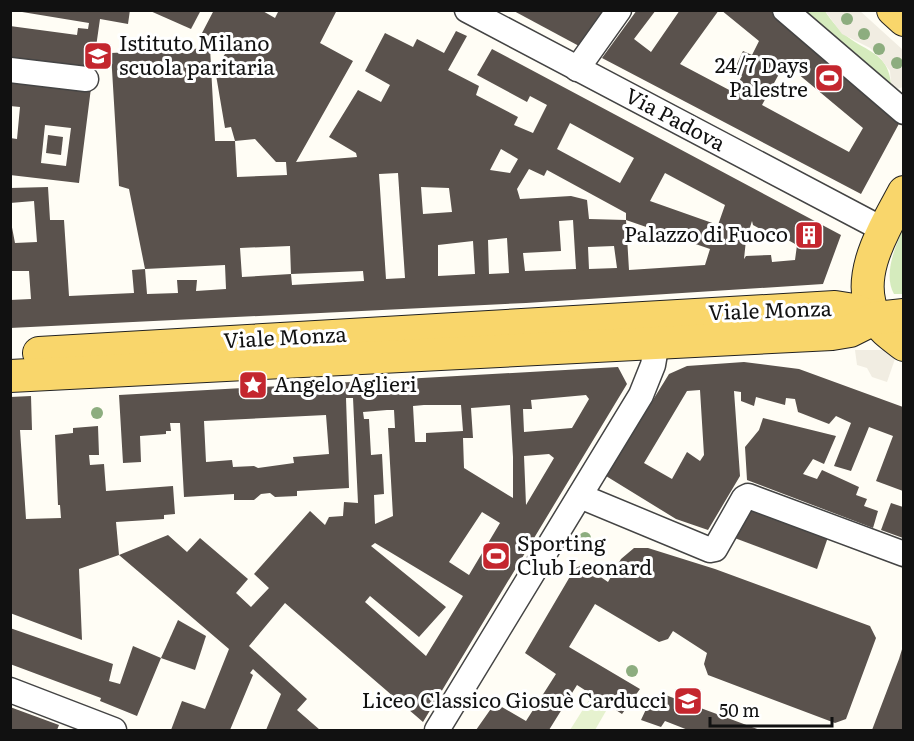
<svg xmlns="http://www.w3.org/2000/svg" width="914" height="741" viewBox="0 0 914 741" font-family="Literata,serif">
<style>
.green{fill:#d5ebbd}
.pitch{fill:#e6f2cf}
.plaza{fill:#f1ede2}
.building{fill:#5a524d;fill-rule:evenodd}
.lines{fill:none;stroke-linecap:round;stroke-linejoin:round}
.minor-casing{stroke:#444;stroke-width:27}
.major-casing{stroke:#222;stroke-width:34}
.minor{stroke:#fff;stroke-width:24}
.major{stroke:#f9d66b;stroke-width:32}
.tree{fill:#8dad7f}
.labels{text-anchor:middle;stroke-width:6;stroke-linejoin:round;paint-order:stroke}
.poi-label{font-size:21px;fill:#111;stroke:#fff;text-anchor:start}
.street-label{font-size:21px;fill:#111;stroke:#fff}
</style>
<rect width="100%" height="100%" fill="#fffdf5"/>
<g class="green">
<path d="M 796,11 L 825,11 C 832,22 843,35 855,42 C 875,54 888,58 891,83 L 883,85 Z"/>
<path d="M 903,229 L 903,294 L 894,294 C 883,275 895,247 903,229 Z"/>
</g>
<path class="pitch" d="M 589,700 L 606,711 L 595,730 L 570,730 Z"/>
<g class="plaza">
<path d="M 771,11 L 796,11 L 882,85 L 891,83 L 890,71 L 881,59 L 870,48 L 842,34 L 825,11 L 860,11 L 903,50 L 903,87 L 891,91 L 903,122 Z"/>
<path d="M 855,350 L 883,350 L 896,356 L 887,382 L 872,377 L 867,368 L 857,365 Z"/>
</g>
<g class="building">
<path d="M 10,10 L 130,10 L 128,24 L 100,19 L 93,68 L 10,57 L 10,26 L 77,35 L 78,28 L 88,29 L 89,23 Z"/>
<path d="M 148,10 L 201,10 L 191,29 Z"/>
<path d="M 214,10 L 261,10 L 275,18 L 279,10 L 337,10 L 320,43 L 353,61 L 296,162 L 357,157 L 356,153 L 329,137 L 358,90 L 381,102 L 390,85 L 365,71 L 385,33 L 413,47 L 417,39 L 444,53 L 456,31 L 467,36 L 448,70 L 479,86 L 476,95 L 518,117 L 514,125 L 533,133 L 547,105 L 530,96 L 527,102 L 477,75 L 492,49 L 841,235 L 823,284 L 526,303 L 10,328 L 10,300 L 31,299 L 29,271 L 10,271 L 10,217 L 15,243 L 37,242 L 34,201 L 10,203 L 10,188 L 48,187 L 50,220 L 64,220 L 69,296 L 134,293 L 132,270 L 145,269 L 147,294 L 178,293 L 177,280 L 197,280 L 196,291 L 226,289 L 225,265 L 145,269 L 129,189 L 119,186 L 111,53 L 210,48 L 215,141 L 235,141 L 237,177 L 287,175 L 286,162 L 276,162 L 255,139 L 235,141 L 231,127 L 225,128 L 215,69 L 231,45 L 202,33 ZM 570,123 L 634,158 L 620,183 L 557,149 ZM 501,149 L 518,159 L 510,173 L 490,170 ZM 529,169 L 544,176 L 547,170 L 626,213 L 626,220 L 589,219 L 587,200 L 571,196 L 520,199 L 517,189 ZM 398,173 L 405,278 L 386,279 L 379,174 ZM 665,173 L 725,205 L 718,225 L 650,201 ZM 421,187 L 449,188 L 452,212 L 423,214 ZM 573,220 L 576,269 L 525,271 L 523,253 L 561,251 L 559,221 ZM 626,220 L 710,249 L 705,265 L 629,270 ZM 752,221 L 753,225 L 775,237 L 777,234 L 797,245 L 795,260 L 772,262 L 771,255 L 746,256 L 744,259 L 746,240 ZM 507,238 L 509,273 L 489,274 L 488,240 ZM 473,241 L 475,274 L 438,276 L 438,245 ZM 290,246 L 291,274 L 363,271 L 364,281 L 292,285 L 291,274 L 242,277 L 240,248 ZM 614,246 L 617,268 L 589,269 L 588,247 Z"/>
<path d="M 512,10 L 604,10 L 579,46 Z"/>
<path d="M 637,10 L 656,10 L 634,39 L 651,52 L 680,10 L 719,10 L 680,64 L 733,92 L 742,76 L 733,72 L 743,51 L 752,55 L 759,41 L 721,10 L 771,10 L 901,120 L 861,194 L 602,58 ZM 785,63 L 863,128 L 849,152 L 762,105 Z"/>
<path d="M 10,78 L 91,88 L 79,183 L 10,175 L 10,138 L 17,139 L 20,107 L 10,106 ZM 45,125 L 71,128 L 66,166 L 41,163 Z"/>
<path d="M 48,135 L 63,137 L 61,155 L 46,153 Z"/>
<path d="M 744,362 L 799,369 L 903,407 L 903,491 L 876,481 L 893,436 L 869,427 L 851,471 L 834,466 L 851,423 L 836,416 L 829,424 L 798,412 L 795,399 L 786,398 L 785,405 L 756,397 L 754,406 L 741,401 L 741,392 L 734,391 L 740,476 L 708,530 L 676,519 L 606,476 L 669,374 L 687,366 ZM 700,390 L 704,455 L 700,461 L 687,452 L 672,479 L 644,463 L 687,391 Z"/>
<path d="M 618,367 L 627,384 L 423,722 L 285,603 L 249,646 L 307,699 L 297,710 L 320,730 L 266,730 L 281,694 L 253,669 L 250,673 L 253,675 L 230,730 L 171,730 L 182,701 L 205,709 L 229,649 L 119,555 L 168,535 L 187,552 L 200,538 L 248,579 L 236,593 L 251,607 L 269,588 L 254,574 L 310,511 L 325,525 L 329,517 L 343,516 L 344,502 L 358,503 L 353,398 L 346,398 L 349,488 L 297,491 L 297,496 L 275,497 L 270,493 L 261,494 L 254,500 L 234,500 L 234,494 L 184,497 L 180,423 L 170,423 L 171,431 L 166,431 L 166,434 L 140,436 L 141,462 L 123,463 L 119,395 ZM 586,395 L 589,399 L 572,428 L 524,432 L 523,409 L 532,409 L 531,400 ZM 424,405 L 461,405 L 463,431 L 426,433 L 426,442 L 415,442 L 413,406 ZM 510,405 L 513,457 L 513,498 L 464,468 L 463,438 L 473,438 L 471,408 ZM 387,410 L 394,410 L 395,428 L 388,428 L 393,516 L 375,524 L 374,495 L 384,494 L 382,454 L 371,455 L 369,419 L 364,419 L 363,412 ZM 326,415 L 329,454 L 293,457 L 294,463 L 258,468 L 254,466 L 233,467 L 232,460 L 206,462 L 204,421 ZM 549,454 L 554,458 L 526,505 L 524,456 ZM 482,512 L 500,523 L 469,575 L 449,562 ZM 375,543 L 463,596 L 426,656 L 365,602 L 370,596 L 419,637 L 446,607 L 371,546 Z"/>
<path d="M 31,396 L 32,430 L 20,430 L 26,519 L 61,518 L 60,505 L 58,505 L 55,435 L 73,433 L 73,428 L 98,426 L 99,455 L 89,455 L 90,465 L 104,464 L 106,491 L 173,486 L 175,514 L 164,515 L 164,519 L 116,522 L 119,555 L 79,569 L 82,640 L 10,613 L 10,397 Z"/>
<path d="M 763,418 L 836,436 L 824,464 L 813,459 L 803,474 L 817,479 L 822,470 L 859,487 L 856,495 L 867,499 L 864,506 L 878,511 L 873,528 L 747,480 L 745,447 L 759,430 Z"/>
<path d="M 891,503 L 903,507 L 903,538 L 881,530 Z"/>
<path d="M 750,508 L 828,537 L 817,569 L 732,537 Z"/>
<path d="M 634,548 L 648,548 L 715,569 L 870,626 L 876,638 L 846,719 L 835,723 L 708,675 L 704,664 L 707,653 L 673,631 L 668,639 L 659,642 L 595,604 L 569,647 L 640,689 L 622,714 L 577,685 L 549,730 L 476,730 L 495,703 L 526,721 L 556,674 L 525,653 L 575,568 L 583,565 L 608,582 L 621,559 Z"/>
<path d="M 178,620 L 206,636 L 195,670 L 161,658 Z"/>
<path d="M 10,628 L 113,664 L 109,681 L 120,684 L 133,646 L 161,658 L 137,716 L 100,701 L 101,698 L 10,664 Z"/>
<path d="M 903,646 L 903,730 L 872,730 L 899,659 Z"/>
<path d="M 660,693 L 760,730 L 688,730 L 665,721 L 661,727 L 641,720 L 648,705 L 652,707 Z"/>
<path d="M 10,707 L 59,725 L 57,730 L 10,730 Z"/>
</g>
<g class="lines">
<g class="minor-casing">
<g id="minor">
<path d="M 467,10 L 884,230"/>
<path d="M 785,10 L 904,112"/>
<path d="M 577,69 L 619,10"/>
<path d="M 10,70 L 86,79"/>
<path d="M 580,496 L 710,550 L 715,549 L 744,498 L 748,496 L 904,554"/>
<path d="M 10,690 L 114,730"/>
<path d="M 437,730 L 641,395 L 653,365 L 657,342"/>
</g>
</g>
<g class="major-casing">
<g id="major">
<path d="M 893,10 L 904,20"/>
<path d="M 904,192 C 885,228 852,278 876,319 C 882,329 894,337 904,345"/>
<path d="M 39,353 L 835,307 L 854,310 L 876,318"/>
<path d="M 10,376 L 832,334 L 850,331 L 876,318 L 904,315"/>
</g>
</g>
<use href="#minor" class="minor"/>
<use href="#major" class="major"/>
</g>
<g class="tree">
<circle cx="847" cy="19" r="6"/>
<circle cx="864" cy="34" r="6"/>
<circle cx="879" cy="49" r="6"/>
<circle cx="897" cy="63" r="6"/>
<circle cx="97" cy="413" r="6"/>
<circle cx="585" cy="538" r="6"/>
<circle cx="557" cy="568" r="6"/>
<circle cx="632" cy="671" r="6"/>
</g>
<defs>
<g id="school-square" transform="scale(1.5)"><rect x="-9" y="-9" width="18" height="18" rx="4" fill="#c4262e" stroke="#fff"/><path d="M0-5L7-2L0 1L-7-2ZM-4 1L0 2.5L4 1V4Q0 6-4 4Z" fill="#fff"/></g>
<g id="stadium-square" transform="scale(1.5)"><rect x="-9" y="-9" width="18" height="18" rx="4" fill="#c4262e" stroke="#fff"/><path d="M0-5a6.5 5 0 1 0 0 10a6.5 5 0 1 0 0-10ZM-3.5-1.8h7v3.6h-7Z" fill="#fff"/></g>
<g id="building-square" transform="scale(1.5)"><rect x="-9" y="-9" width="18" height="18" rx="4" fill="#c4262e" stroke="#fff"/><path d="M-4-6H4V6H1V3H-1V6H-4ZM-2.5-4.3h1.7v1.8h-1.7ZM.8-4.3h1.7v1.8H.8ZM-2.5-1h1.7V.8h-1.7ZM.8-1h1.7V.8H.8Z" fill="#fff"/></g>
<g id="sight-square" transform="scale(1.5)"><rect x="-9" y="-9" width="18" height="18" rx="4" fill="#c4262e" stroke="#fff"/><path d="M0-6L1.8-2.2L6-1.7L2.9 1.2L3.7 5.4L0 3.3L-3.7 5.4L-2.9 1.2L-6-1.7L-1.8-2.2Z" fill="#fff"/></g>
</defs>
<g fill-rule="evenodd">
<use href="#school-square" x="98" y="56"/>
<use href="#stadium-square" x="829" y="78"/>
<use href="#building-square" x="809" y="235"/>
<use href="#sight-square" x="253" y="385"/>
<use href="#stadium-square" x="496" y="556"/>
<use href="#school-square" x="688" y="701"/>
</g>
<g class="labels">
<g class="poi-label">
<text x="119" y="51">Istituto Milano<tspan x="119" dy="24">scuola paritaria</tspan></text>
<text x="808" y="73" text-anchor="end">24/7 Days<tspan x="808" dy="24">Palestre</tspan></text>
<text x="788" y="242" text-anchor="end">Palazzo di Fuoco</text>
<text x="274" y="392">Angelo Aglieri</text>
<text x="517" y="551">Sporting<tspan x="517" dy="24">Club Leonard</tspan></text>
<text x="667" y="708" text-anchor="end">Liceo Classico Giosuè Carducci</text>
</g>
<g class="street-label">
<text transform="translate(675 120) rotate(28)" y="7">Via Padova</text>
<text transform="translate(770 311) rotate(-2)" y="7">Viale Monza</text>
<text transform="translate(285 338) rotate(-3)" y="7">Viale Monza</text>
</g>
</g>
<rect width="914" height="741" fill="none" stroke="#111111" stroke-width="24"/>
<path d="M710 717v9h122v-9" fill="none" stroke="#111111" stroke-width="3"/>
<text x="719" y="717" font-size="18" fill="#111111" stroke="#ffffff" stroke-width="4.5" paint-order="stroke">50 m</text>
</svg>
